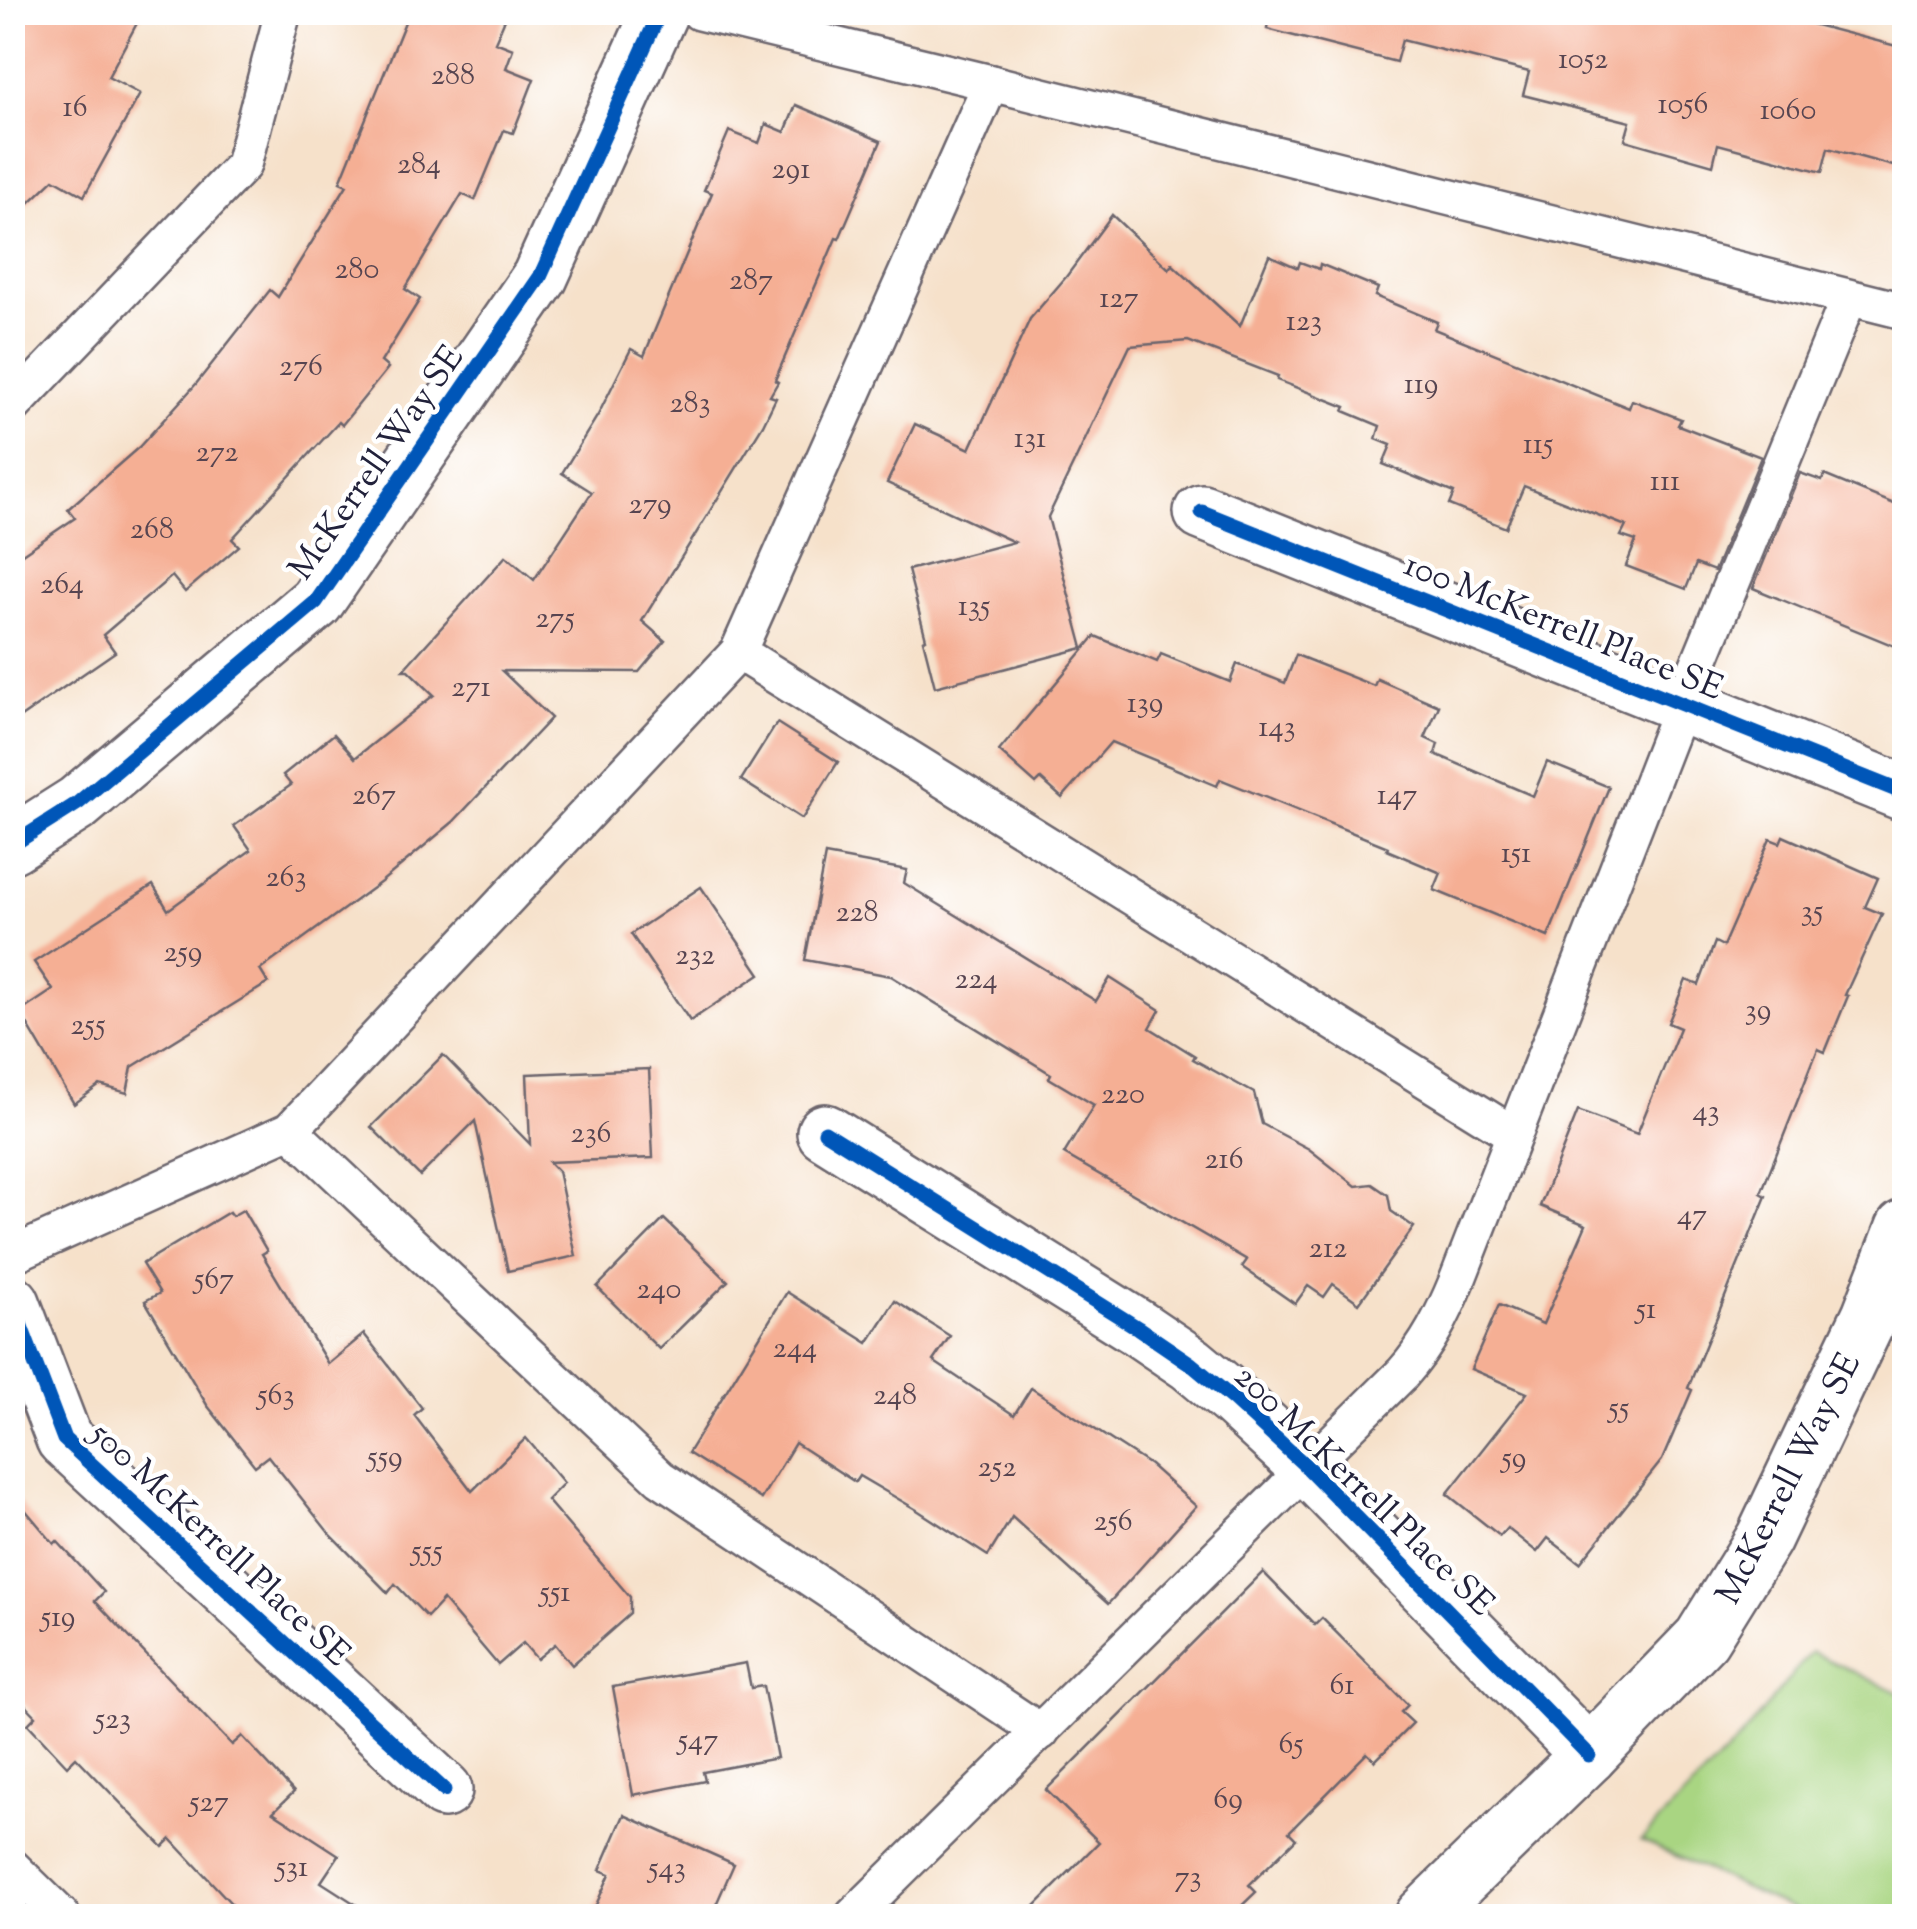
<svg xmlns="http://www.w3.org/2000/svg" width="1917" height="1929" viewBox="0 0 1917 1929" font-family="'Sorts Mill Goudy',serif">
<style>
.green{fill:#a9d582;stroke:#667c5e;stroke-width:2.5}
.building{fill:#f5af94}
.lines{fill:none;stroke-linecap:round;stroke-linejoin:round}
.lane-casing{stroke:#6c656d;stroke-width:40}
.street-casing{stroke:#6c656d;stroke-width:60}
.lane{stroke:#fff;stroke-width:35}
.street{stroke:#fff;stroke-width:55}
.cycleway-casing{stroke:#fff;stroke-width:21}
.cycleway{stroke:#0057b8;stroke-width:15}
.labels{text-anchor:middle;stroke-width:9;stroke-linejoin:round;paint-order:stroke}
.number-label{font-size:30px;fill:#574551}
.street-label{font-size:35px;fill:#22223b;stroke:#fff}
</style>
<rect width="100%" height="100%" fill="#fff"/>
<filter id="ink" filterUnits="userSpaceOnUse"><feTurbulence type="fractalNoise" baseFrequency=".01" numOctaves="2"/><feDisplacementMap in="SourceGraphic" scale="20" xChannelSelector="R" yChannelSelector="G"/><feConvolveMatrix kernelMatrix="1 2 1 2 8 2 1 2 1" color-interpolation-filters="sRGB"/></filter>
<filter id="wash" filterUnits="userSpaceOnUse"><feTurbulence type="fractalNoise" baseFrequency=".0048" numOctaves="4" result="noise"/><feDisplacementMap in="SourceGraphic" scale="40" xChannelSelector="R" yChannelSelector="G"/><feGaussianBlur stdDeviation="2.25" result="paint"/><feColorMatrix in="noise" values="0 0 0 0 0 0 0 0 0 0 0 0 0 0 0 0 0 1.4 0 .05"/><feComposite in="paint" operator="in"/></filter>
<g filter="url(#wash)">
<rect width="100%" height="100%" fill="#f6e1ca"/>
<path class="green" d="M 1811,1652 L 1904,1695 L 1904,1916 L 1807,1916 L 1641,1840 L 1739,1740 Z"/>
<g id="blocks">
<g class="building">
<path d="M 12,12 L 143,12 L 108,77 L 140,94 L 84,196 L 54,179 L 12,219 Z"/>
<path d="M 409,12 L 508,12 L 495,42 L 513,49 L 506,68 L 534,79 L 513,133 L 504,130 L 475,200 L 462,194 L 405,289 L 420,299 L 381,362 L 388,368 L 342,425 L 339,422 L 232,539 L 239,546 L 185,592 L 172,576 L 103,635 L 115,652 L 12,723 L 12,561 L 75,518 L 68,509 L 139,447 L 196,384 L 270,290 L 278,297 L 347,185 L 340,182 Z"/>
<path d="M 1269,12 L 1765,12 L 1904,48 L 1904,169 L 1828,148 L 1822,172 L 1718,144 L 1713,165 L 1625,140 L 1630,122 L 1523,95 L 1529,72 L 1402,40 L 1396,62 L 1267,29 Z"/>
<path d="M 796,105 L 881,141 L 839,239 L 836,238 L 775,380 L 778,382 L 770,396 L 776,398 L 763,425 L 642,621 L 665,641 L 639,672 L 502,671 L 551,718 L 453,822 L 381,882 L 260,970 L 268,983 L 132,1067 L 127,1093 L 100,1085 L 74,1104 L 20,1012 L 53,990 L 34,962 L 153,885 L 168,910 L 251,850 L 234,826 L 291,785 L 283,775 L 334,734 L 355,758 L 434,695 L 408,670 L 403,670 L 506,556 L 534,580 L 592,492 L 562,473 L 598,415 L 631,349 L 644,356 L 712,193 L 704,190 L 729,131 L 759,143 L 766,124 L 785,132 Z"/>
<path d="M 1112,215 L 1169,269 L 1172,264 L 1240,326 L 1269,255 L 1298,268 L 1300,262 L 1319,269 L 1320,264 L 1378,288 L 1375,296 L 1437,322 L 1434,329 L 1629,408 L 1632,400 L 1681,419 L 1678,425 L 1761,457 L 1714,571 L 1696,564 L 1686,589 L 1626,566 L 1636,541 L 1621,536 L 1626,526 L 1524,486 L 1506,528 L 1449,505 L 1454,493 L 1383,464 L 1391,445 L 1376,439 L 1380,426 L 1344,411 L 1346,407 L 1277,380 L 1278,376 L 1188,341 L 1130,346 L 1048,517 L 1083,648 L 935,687 L 923,640 L 926,639 L 908,570 L 1014,542 L 887,483 L 915,424 L 970,449 L 1030,319 L 1066,277 Z"/>
<path d="M 1800,473 L 1822,481 L 1824,475 L 1904,508 L 1904,650 L 1753,588 Z"/>
<path d="M 1095,636 L 1157,662 L 1161,654 L 1230,682 L 1237,664 L 1285,683 L 1296,655 L 1374,686 L 1377,679 L 1439,706 L 1425,738 L 1438,744 L 1435,754 L 1533,796 L 1547,762 L 1609,787 L 1548,937 L 1434,890 L 1441,873 L 1387,850 L 1388,847 L 1220,779 L 1217,786 L 1111,742 L 1062,798 L 1041,779 L 1036,784 L 999,751 Z"/>
<path d="M 777,723 L 838,762 L 802,819 L 741,780 Z"/>
<path d="M 1783,836 L 1878,878 L 1865,907 L 1882,914 L 1845,995 L 1848,996 L 1825,1052 L 1818,1049 L 1761,1193 L 1766,1196 L 1688,1388 L 1692,1390 L 1662,1460 L 1580,1563 L 1548,1538 L 1537,1552 L 1507,1528 L 1500,1536 L 1447,1494 L 1527,1393 L 1471,1369 L 1499,1305 L 1543,1324 L 1586,1225 L 1540,1206 L 1578,1111 L 1637,1134 L 1680,1028 L 1668,1023 L 1686,980 L 1699,985 L 1715,942 L 1723,946 L 1770,839 L 1780,843 Z"/>
<path d="M 825,855 L 907,870 L 904,883 L 1096,1001 L 1110,978 L 1160,1010 L 1150,1028 L 1195,1056 L 1193,1059 L 1254,1093 L 1262,1124 L 1309,1149 L 1356,1186 L 1372,1184 L 1388,1195 L 1391,1211 L 1414,1227 L 1359,1303 L 1333,1284 L 1324,1297 L 1308,1286 L 1295,1304 L 1242,1267 L 1247,1260 L 1064,1154 L 1094,1105 L 1049,1078 L 1051,1074 L 891,976 L 805,960 Z"/>
<path d="M 701,887 L 760,974 L 690,1021 L 631,934 Z"/>
<path d="M 443,1055 L 530,1144 L 527,1074 L 649,1069 L 653,1158 L 549,1162 L 558,1171 L 576,1256 L 508,1271 L 475,1121 L 420,1176 L 371,1127 Z"/>
<path d="M 243,1210 L 267,1251 L 262,1254 L 328,1364 L 364,1334 L 422,1408 L 414,1415 L 472,1491 L 526,1438 L 564,1483 L 547,1500 L 630,1597 L 630,1614 L 572,1665 L 555,1644 L 537,1659 L 523,1643 L 498,1665 L 443,1600 L 427,1617 L 395,1584 L 388,1593 L 329,1533 L 268,1456 L 255,1466 L 207,1405 L 145,1301 L 160,1293 L 142,1264 L 229,1212 L 232,1216 Z"/>
<path d="M 664,1219 L 728,1281 L 659,1349 L 597,1287 Z"/>
<path d="M 787,1292 L 868,1343 L 895,1301 L 950,1336 L 933,1361 L 1014,1415 L 1031,1388 L 1150,1465 L 1196,1506 L 1108,1604 L 1012,1517 L 988,1556 L 917,1510 L 859,1476 L 855,1482 L 795,1443 L 761,1499 L 688,1453 Z"/>
<path d="M 12,1494 L 54,1544 L 57,1541 L 104,1592 L 95,1601 L 232,1745 L 242,1736 L 294,1792 L 273,1812 L 339,1855 L 321,1882 L 374,1916 L 243,1916 L 171,1839 L 163,1847 L 76,1757 L 67,1766 L 28,1724 L 36,1716 L 12,1691 Z"/>
<path d="M 1263,1572 L 1315,1625 L 1322,1618 L 1408,1705 L 1401,1712 L 1413,1723 L 1375,1761 L 1367,1753 L 1289,1832 L 1296,1839 L 1249,1885 L 1256,1892 L 1231,1916 L 1025,1916 L 1099,1842 L 1046,1790 Z"/>
<path d="M 746,1663 L 751,1688 L 763,1686 L 777,1758 L 703,1772 L 705,1781 L 633,1795 L 613,1687 Z"/>
<path d="M 624,1815 L 734,1864 L 711,1916 L 591,1916 L 610,1874 L 600,1870 Z"/>
</g>
</g>
</g>
<g filter="url(#ink)">
<use href="#blocks" fill-opacity="0" stroke="#6c656d" stroke-width="2.5"/>
<g class="lines">
<g class="lane-casing">
<g id="lane">
<path d="M 699,12 L 991,83 L 1904,311"/>
<path d="M 12,407 L 243,165 L 283,12"/>
<path d="M 738,652 L 1513,1134"/>
<path d="M 290,1130 L 660,1478 L 1041,1732"/>
<path d="M 12,1255 L 290,1130 L 738,652 L 991,83"/>
<path d="M 12,1867 L 62,1916"/>
<path d="M 853,1916 L 1403,1373 C 1428,1345 1443,1315 1457,1281 L 1682,704 L 1849,298"/>
</g>
</g>
<g class="street-casing">
<g id="street">
<path d="M 1202,512 L 1904,793"/>
<path d="M 12,845 L 78,803 L 316,602 L 540,277 L 660,12"/>
<path d="M 825,1132 L 1138,1328 L 1191,1364 L 1233,1399 L 1308,1468 L 1589,1755"/>
<path d="M 12,1303 L 64,1439 L 444,1790"/>
<path d="M 1423,1916 L 1589,1755 L 1702,1638 L 1764,1538 L 1870,1315 L 1904,1228"/>
</g>
</g>
<use href="#lane" class="lane"/>
<use href="#street" class="street"/>
<g class="cycleway-casing">
<g id="cycleway">
<path d="M 1202,512 L 1904,793"/>
<path d="M 12,845 L 78,803 L 316,602 L 540,277 L 660,12"/>
<path d="M 825,1132 L 1138,1328 L 1191,1364 L 1233,1399 L 1308,1468 L 1589,1755"/>
<path d="M 12,1303 L 64,1439 L 444,1790"/>
</g>
</g>
<use href="#cycleway" class="cycleway"/>
</g>
</g>
<g class="labels">
<g class="number-label">
<text x="1583" y="68">1052</text>
<text x="453" y="84">288</text>
<text x="1683" y="113">1056</text>
<text x="75" y="116">16</text>
<text x="1788" y="119">1060</text>
<text x="419" y="173">284</text>
<text x="791" y="178">291</text>
<text x="357" y="278">280</text>
<text x="751" y="289">287</text>
<text x="1119" y="307">127</text>
<text x="1304" y="330">123</text>
<text x="301" y="375">276</text>
<text x="1421" y="393">119</text>
<text x="690" y="412">283</text>
<text x="1030" y="447">131</text>
<text x="1538" y="453">115</text>
<text x="217" y="461">272</text>
<text x="1665" y="490">111</text>
<text x="650" y="513">279</text>
<text x="152" y="538">268</text>
<text x="62" y="593">264</text>
<text x="974" y="615">135</text>
<text x="555" y="627">275</text>
<text x="471" y="696">271</text>
<text x="1145" y="712">139</text>
<text x="1277" y="736">143</text>
<text x="374" y="804">267</text>
<text x="1397" y="804">147</text>
<text x="1516" y="862">151</text>
<text x="286" y="886">263</text>
<text x="1812" y="920">35</text>
<text x="857" y="921">228</text>
<text x="183" y="961">259</text>
<text x="695" y="964">232</text>
<text x="976" y="988">224</text>
<text x="1758" y="1019">39</text>
<text x="88" y="1034">255</text>
<text x="1123" y="1103">220</text>
<text x="1706" y="1120">43</text>
<text x="591" y="1142">236</text>
<text x="1224" y="1168">216</text>
<text x="1692" y="1224">47</text>
<text x="1328" y="1257">212</text>
<text x="214" y="1288">567</text>
<text x="659" y="1298">240</text>
<text x="1646" y="1318">51</text>
<text x="795" y="1357">244</text>
<text x="276" y="1404">563</text>
<text x="895" y="1404">248</text>
<text x="1619" y="1417">55</text>
<text x="385" y="1466">559</text>
<text x="1514" y="1467">59</text>
<text x="997" y="1476">252</text>
<text x="1113" y="1530">256</text>
<text x="427" y="1560">555</text>
<text x="555" y="1601">551</text>
<text x="58" y="1626">519</text>
<text x="1342" y="1694">61</text>
<text x="113" y="1728">523</text>
<text x="698" y="1749">547</text>
<text x="1291" y="1753">65</text>
<text x="1228" y="1808">69</text>
<text x="209" y="1811">527</text>
<text x="292" y="1876">531</text>
<text x="667" y="1877">543</text>
<text x="1188" y="1886">73</text>
</g>
<g class="street-label">
<text transform="translate(375 462) rotate(-55)" y="12">McKerrell Way SE</text>
<text transform="translate(1564 625) rotate(22)" y="12">100 McKerrell Place SE</text>
<text transform="translate(1787 1478) rotate(-63)" y="12">McKerrell Way SE</text>
<text transform="translate(1365 1489) rotate(44)" y="12">200 McKerrell Place SE</text>
<text transform="translate(221 1543) rotate(43)" y="12">500 McKerrell Place SE</text>
</g>
</g>
<rect width="1917" height="1929" fill="none" stroke="#fff" stroke-width="50"/>
</svg>
